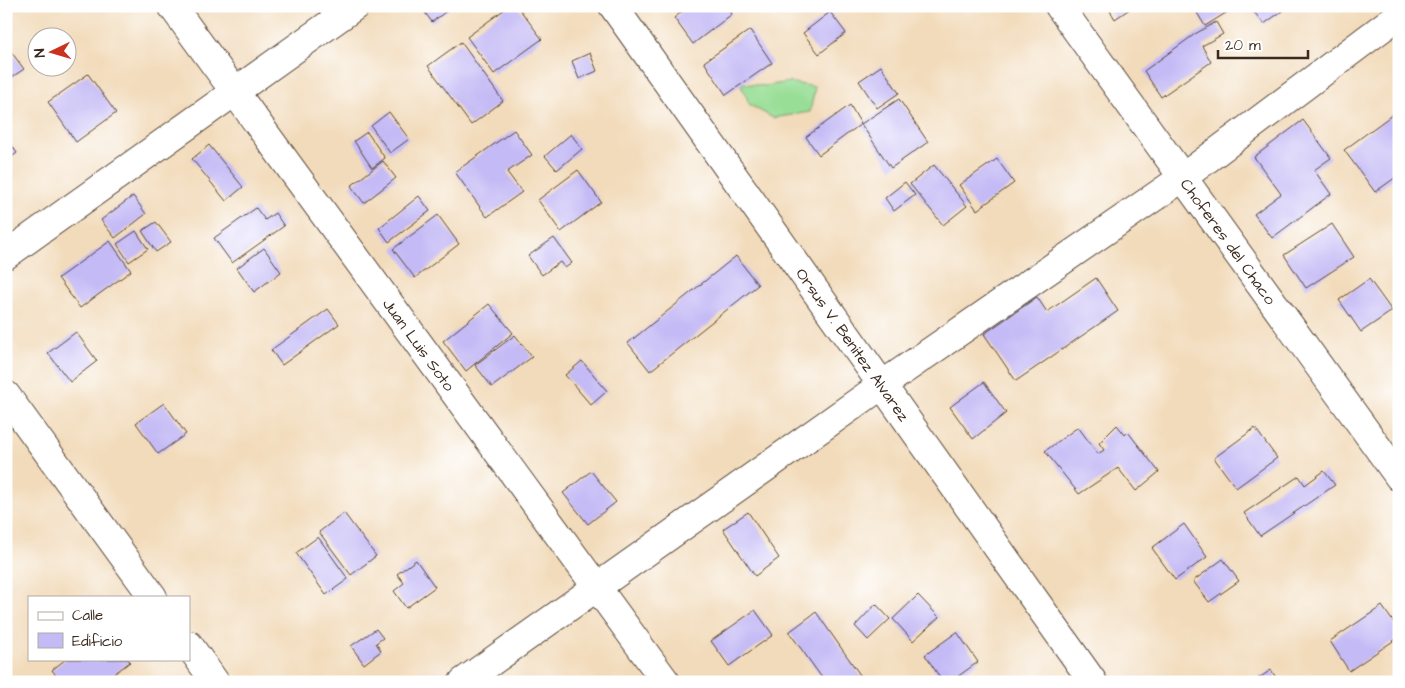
<svg xmlns="http://www.w3.org/2000/svg" width="1405" height="688" viewBox="0 0 1405 688" font-family="'Architects Daughter',sans-serif">
<style>
.green{fill:#99de96;stroke:#6a845a}
.building{fill:#c4baf5}
.lines{fill:none;stroke-linecap:round;stroke-linejoin:round}
.minor-casing{stroke:#564536;stroke-width:30}
.minor{stroke:#fff;stroke-width:28}
.labels{text-anchor:middle;stroke-width:4;stroke-linejoin:round;paint-order:stroke}
.street-label{font-size:16px;fill:#3b2a1e;stroke:#fff}
</style>
<rect width="100%" height="100%" fill="#fff"/>
<filter id="ink" filterUnits="userSpaceOnUse"><feTurbulence type="fractalNoise" baseFrequency=".02" numOctaves="2"/><feDisplacementMap in="SourceGraphic" scale="10" xChannelSelector="R" yChannelSelector="G"/><feConvolveMatrix kernelMatrix="1 2 1 2 8 2 1 2 1" color-interpolation-filters="sRGB"/></filter>
<filter id="wash" filterUnits="userSpaceOnUse"><feTurbulence type="fractalNoise" baseFrequency=".0096" numOctaves="4" result="noise"/><feDisplacementMap in="SourceGraphic" scale="20" xChannelSelector="R" yChannelSelector="G"/><feGaussianBlur stdDeviation="1.12" result="paint"/><feColorMatrix in="noise" values="0 0 0 0 0 0 0 0 0 0 0 0 0 0 0 0 0 1.4 0 .05"/><feComposite in="paint" operator="in"/></filter>
<g filter="url(#wash)">
<rect width="100%" height="100%" fill="#f2dbbb"/>
<path class="green" d="M 789,82 L 815,87 L 810,112 L 773,118 L 750,105 L 740,83 L 765,86 Z"/>
<g id="blocks">
<g class="building">
<path d="M 420,6 L 453,6 L 432,22 Z"/>
<path d="M 509,6 L 517,6 L 542,39 L 494,74 L 467,37 Z"/>
<path d="M 689,6 L 727,6 L 732,14 L 693,44 L 674,18 Z"/>
<path d="M 1107,6 L 1134,6 L 1115,19 Z"/>
<path d="M 1193,6 L 1237,6 L 1205,26 Z"/>
<path d="M 1249,6 L 1289,6 L 1264,24 Z"/>
<path d="M 830,12 L 846,33 L 819,54 L 803,33 Z"/>
<path d="M 1216,22 L 1223,34 L 1202,46 L 1211,62 L 1161,97 L 1144,71 L 1195,34 Z"/>
<path d="M 750,30 L 772,63 L 726,95 L 704,62 Z"/>
<path d="M 461,42 L 503,101 L 471,125 L 428,66 Z"/>
<path d="M 6,45 L 24,69 L 6,81 Z"/>
<path d="M 590,53 L 597,71 L 579,79 L 572,61 Z"/>
<path d="M 881,66 L 899,93 L 877,108 L 859,81 Z"/>
<path d="M 88,74 L 116,113 L 76,142 L 48,102 Z"/>
<path d="M 899,99 L 928,142 L 891,168 L 861,124 L 819,155 L 806,137 L 850,105 L 861,124 Z"/>
<path d="M 389,112 L 409,139 L 390,153 L 371,126 Z"/>
<path d="M 1396,112 L 1399,116 L 1399,175 L 1375,192 L 1344,150 Z"/>
<path d="M 1303,120 L 1331,158 L 1314,170 L 1331,194 L 1272,238 L 1254,214 L 1281,194 L 1254,157 Z"/>
<path d="M 514,130 L 532,155 L 507,172 L 522,192 L 487,217 L 455,172 Z"/>
<path d="M 367,132 L 385,158 L 372,168 L 354,141 Z"/>
<path d="M 571,134 L 582,149 L 557,170 L 545,156 Z"/>
<path d="M 6,137 L 17,153 L 6,161 Z"/>
<path d="M 209,145 L 243,187 L 226,201 L 192,159 Z"/>
<path d="M 997,159 L 1014,183 L 977,210 L 959,185 Z"/>
<path d="M 383,161 L 396,178 L 364,203 L 351,186 Z"/>
<path d="M 934,165 L 967,206 L 943,225 L 910,184 Z"/>
<path d="M 578,170 L 601,202 L 561,232 L 538,200 Z"/>
<path d="M 905,182 L 915,195 L 894,211 L 885,198 Z"/>
<path d="M 133,196 L 146,214 L 115,238 L 101,220 Z"/>
<path d="M 419,196 L 430,211 L 389,242 L 379,228 Z"/>
<path d="M 256,208 L 265,220 L 275,213 L 284,226 L 232,263 L 214,238 Z"/>
<path d="M 438,215 L 459,244 L 415,278 L 393,249 Z"/>
<path d="M 156,222 L 171,242 L 156,252 L 142,231 Z"/>
<path d="M 1332,224 L 1354,257 L 1306,288 L 1284,255 Z"/>
<path d="M 136,231 L 148,249 L 129,262 L 117,244 Z"/>
<path d="M 554,238 L 572,263 L 565,268 L 560,262 L 542,275 L 528,256 Z"/>
<path d="M 110,241 L 131,271 L 80,308 L 58,278 Z"/>
<path d="M 264,248 L 281,272 L 254,292 L 237,268 Z"/>
<path d="M 736,256 L 758,285 L 650,371 L 628,343 Z"/>
<path d="M 1096,278 L 1118,311 L 1016,381 L 984,334 L 1037,297 L 1047,312 Z"/>
<path d="M 1369,279 L 1392,311 L 1361,332 L 1339,300 Z"/>
<path d="M 489,304 L 513,333 L 466,371 L 443,341 Z"/>
<path d="M 328,309 L 339,324 L 282,365 L 271,350 Z"/>
<path d="M 76,332 L 97,361 L 70,382 L 48,353 Z"/>
<path d="M 515,335 L 532,357 L 492,387 L 475,365 Z"/>
<path d="M 582,361 L 607,391 L 591,405 L 565,375 Z"/>
<path d="M 984,382 L 1006,413 L 973,439 L 950,407 Z"/>
<path d="M 164,403 L 186,434 L 158,454 L 136,423 Z"/>
<path d="M 1117,425 L 1125,435 L 1128,432 L 1159,472 L 1136,491 L 1118,468 L 1079,494 L 1045,451 L 1078,427 L 1098,454 L 1104,450 L 1099,443 Z"/>
<path d="M 1255,428 L 1277,458 L 1236,488 L 1214,458 Z"/>
<path d="M 591,471 L 616,502 L 588,524 L 563,493 Z"/>
<path d="M 1324,471 L 1335,485 L 1260,536 L 1244,513 L 1299,476 L 1305,485 Z"/>
<path d="M 748,512 L 779,558 L 755,576 L 723,529 Z"/>
<path d="M 344,513 L 376,556 L 351,575 L 319,532 Z"/>
<path d="M 1184,524 L 1207,557 L 1175,580 L 1152,548 Z"/>
<path d="M 318,537 L 348,579 L 326,595 L 296,553 Z"/>
<path d="M 1223,559 L 1239,581 L 1209,602 L 1193,581 Z"/>
<path d="M 416,560 L 435,587 L 406,608 L 394,591 L 404,583 L 397,574 Z"/>
<path d="M 918,595 L 939,617 L 913,641 L 893,619 Z"/>
<path d="M 876,604 L 890,619 L 868,640 L 855,626 Z"/>
<path d="M 1382,606 L 1399,630 L 1399,637 L 1349,671 L 1330,641 Z"/>
<path d="M 755,610 L 773,635 L 729,666 L 711,641 Z"/>
<path d="M 816,612 L 865,682 L 825,682 L 789,632 Z"/>
<path d="M 376,629 L 383,638 L 376,643 L 381,651 L 364,664 L 351,646 Z"/>
<path d="M 957,632 L 978,662 L 950,682 L 943,682 L 925,655 Z"/>
<path d="M 66,659 L 128,659 L 130,662 L 103,682 L 61,682 L 52,670 Z"/>
<path d="M 1271,670 L 1279,682 L 1253,682 Z"/>
</g>
</g>
</g>
<g filter="url(#ink)">
<use href="#blocks" fill-opacity="0" stroke="#564536" stroke-width="1"/>
<g class="lines">
<g class="minor-casing">
<g id="minor">
<path id="s1" d="M 172,6 L 666,682"/>
<path id="s2" d="M 613,6 L 1093,682"/>
<path id="s3" d="M 1059,6 L 1399,477"/>
<path d="M 6,255 L 355,6"/>
<path d="M 6,395 L 153,597"/>
<path d="M 189,645 L 215,682"/>
<path d="M 463,682 L 882,385 L 1182,178 L 1399,15"/>
</g>
</g>
<use href="#minor" class="minor"/>
</g>
</g>
<g class="labels">
<g class="street-label">
<text dy="6" stroke="none"><textPath href="#s3" startOffset="290">Choferes del Chaco</textPath></text>
<text dy="6" stroke="none"><textPath href="#s1" startOffset="419">Juan Luis Soto</textPath></text>
<text dy="6" stroke="none"><textPath href="#s2" startOffset="415">Orsus V. Benítez Alvarez</textPath></text>
</g>
</g>
<rect width="1405" height="688" fill="none" stroke="#fff" stroke-width="25"/>
<rect x="28" y="596" width="162" height="65" fill="#ffffff" stroke="#b1aaa5"/>
<rect x="38" y="612" width="25" height="8" fill="#ffffff" stroke="#b1aaa5"/>
<text x="72" y="620" font-size="15" fill="#3b2a1e">Calle</text>
<rect x="38" y="633" width="25" height="15" fill="#c4baf5" stroke="#b1aaa5"/>
<text x="72" y="646" font-size="15" fill="#3b2a1e">Edificio</text>
<g transform="translate(52 52) rotate(265)"><circle r="24" fill="#ffffff" stroke="#b1aaa5"/>
<path d="M0-4L9 19L0 12L-9 19Z" fill="#c8321e"/>
<text y="-8" font-size="14" font-weight="bold" text-anchor="middle" fill="#3b2a1e">N</text>
</g>
<path d="M1218 50v8h90v-8" fill="none" stroke="#3b2a1e" stroke-width="2.5"/>
<text x="1225" y="50" font-size="15" fill="#3b2a1e" stroke="#ffffff" stroke-width="4" paint-order="stroke">20 m</text>
</svg>
